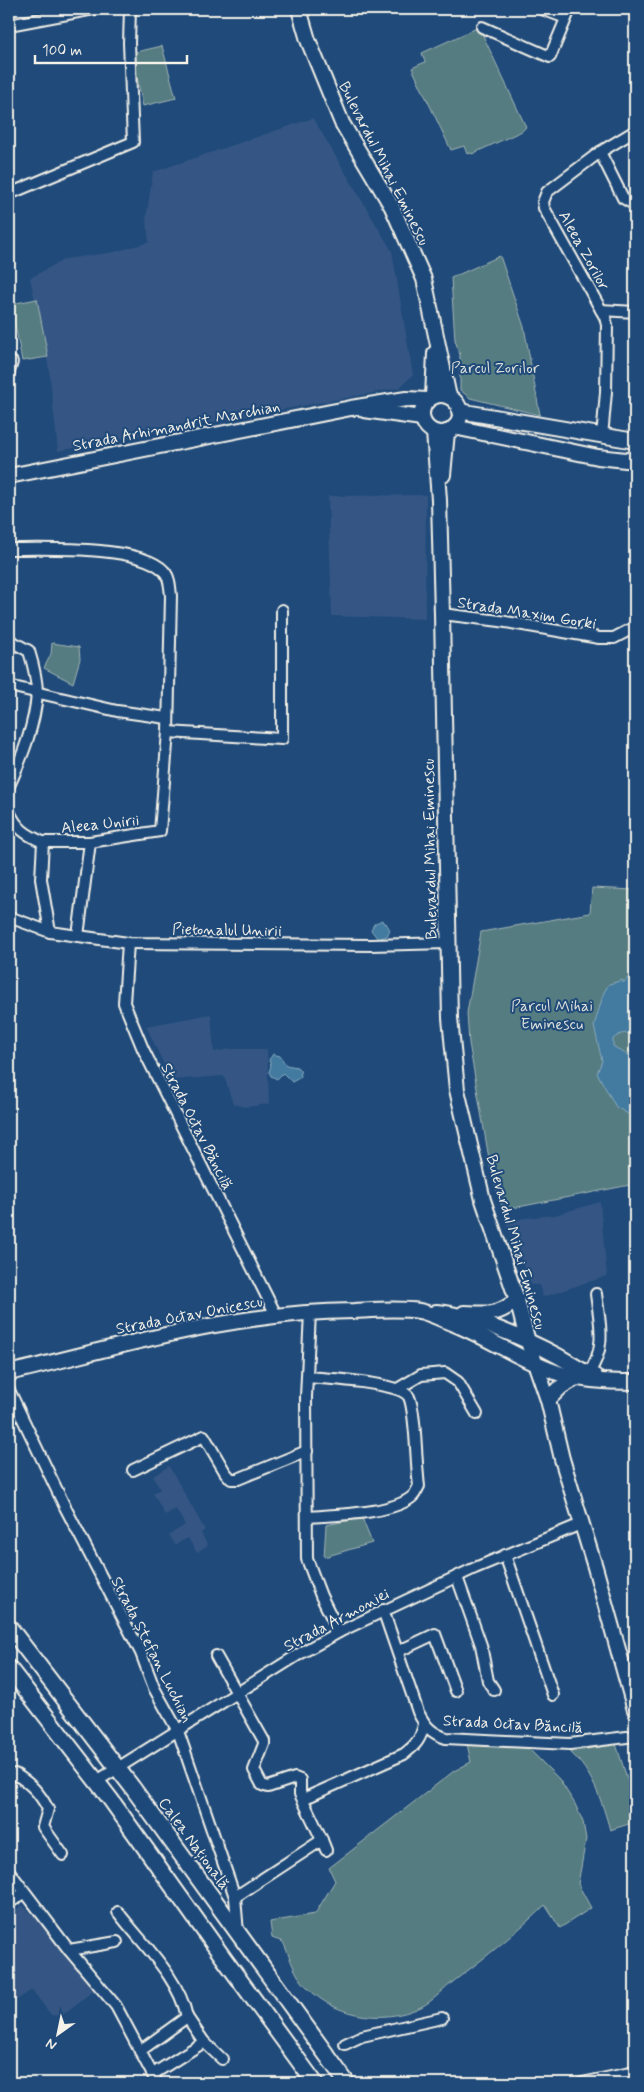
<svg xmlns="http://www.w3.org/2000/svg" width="644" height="2092" viewBox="0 0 644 2092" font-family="Mynerve,sans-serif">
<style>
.built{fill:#345684}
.green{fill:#547b81;stroke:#a4b6b4}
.water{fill:#437aa0;stroke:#8aaabd}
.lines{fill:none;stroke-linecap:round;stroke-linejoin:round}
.street-casing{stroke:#f4f1e8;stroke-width:14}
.secondary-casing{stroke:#f4f1e8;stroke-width:18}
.primary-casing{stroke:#f4f1e8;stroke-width:19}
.street{stroke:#1f4a7a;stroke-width:10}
.secondary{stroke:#1f4a7a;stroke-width:14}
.primary{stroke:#1f4a7a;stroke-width:15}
.labels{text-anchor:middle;stroke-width:4;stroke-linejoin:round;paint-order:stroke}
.street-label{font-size:16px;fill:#f4f1e8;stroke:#1f4a7a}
.park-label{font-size:16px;fill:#dcdfd9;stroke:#1f4a7a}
</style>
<rect width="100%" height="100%" fill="#1f4a7a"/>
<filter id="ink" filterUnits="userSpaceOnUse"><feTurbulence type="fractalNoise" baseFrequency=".02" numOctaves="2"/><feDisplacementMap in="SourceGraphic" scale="10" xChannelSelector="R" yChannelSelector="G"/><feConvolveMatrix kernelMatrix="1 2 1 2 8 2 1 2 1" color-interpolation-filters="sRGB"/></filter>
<g filter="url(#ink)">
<g class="built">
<path d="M 313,118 L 392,251 L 413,375 L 399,388 L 58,451 L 49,369 L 30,278 L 65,259 L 114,252 L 149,242 L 146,219 L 153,172 Z"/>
<path d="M 426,495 L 425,619 L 332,616 L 328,496 Z"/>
<path d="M 211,1014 L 214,1052 L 229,1049 L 267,1049 L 269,1104 L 245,1107 L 233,1104 L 224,1076 L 171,1080 L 146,1026 Z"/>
<path d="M 600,1202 L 607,1276 L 543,1297 L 539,1285 L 531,1285 L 506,1222 L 525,1218 L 555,1215 Z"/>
<path d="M 169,1466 L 205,1530 L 201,1533 L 208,1546 L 197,1553 L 188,1538 L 175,1545 L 169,1535 L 185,1525 L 176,1509 L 165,1515 L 153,1493 L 160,1489 L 153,1476 Z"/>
<path d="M 22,1905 L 51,1931 L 93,1991 L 61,2016 L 51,2015 L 32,1990 L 9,2005 L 9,1915 Z"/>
</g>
<g class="green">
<path d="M 479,27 L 526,127 L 522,131 L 472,154 L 471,153 L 467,154 L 464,146 L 451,150 L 412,68 L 425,62 L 422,53 Z"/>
<path d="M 162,46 L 176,98 L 143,106 L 132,53 Z"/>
<path d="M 500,256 L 524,327 L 540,415 L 470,398 L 460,390 L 460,355 L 455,340 L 451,278 Z"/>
<path d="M 37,299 L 48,357 L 22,361 L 11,304 Z"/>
<path d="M 52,643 L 79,647 L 80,659 L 73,683 L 44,668 L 51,654 Z"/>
<path d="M 592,888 L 635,890 L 635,1184 L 503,1210 L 491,1170 L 469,1043 L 467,1013 L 481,932 L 590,913 Z"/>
<path d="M 362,1518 L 372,1543 L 324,1557 L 326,1525 Z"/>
<path d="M 465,1735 L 524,1744 L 559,1779 L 575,1804 L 583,1822 L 586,1839 L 578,1884 L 591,1908 L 560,1928 L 545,1905 C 516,1933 486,1957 454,1981 C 444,1989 433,2001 421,2007 C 381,2026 328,2016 301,1980 C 293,1970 289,1954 283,1942 L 272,1938 L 270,1922 L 315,1914 L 335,1881 L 329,1868 L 454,1771 L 471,1762 Z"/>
<path d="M 616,1744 L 635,1803 L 635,1822 L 610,1830 C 602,1802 593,1772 570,1752 Z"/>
</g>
<g class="water">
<path d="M 382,920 L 384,924 L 386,923 L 390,930 L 387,936 L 378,939 L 371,930 L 374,924 Z"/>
<path d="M 635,967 L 635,1036 C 627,1031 620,1033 613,1039 L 613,1046 L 627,1055 L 635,1046 L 635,1118 L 616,1107 L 597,1073 L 602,1061 L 594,1026 L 604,992 L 609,984 L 623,980 L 623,983 L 631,975 L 630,968 Z"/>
<path d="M 273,1054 L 280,1056 L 286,1065 L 297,1067 L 300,1070 L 301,1077 L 292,1082 L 283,1073 L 277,1079 L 271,1076 L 269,1072 L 271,1066 L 269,1060 Z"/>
</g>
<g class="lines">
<g class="street-casing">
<g id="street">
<path d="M 542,9 L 566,18"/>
<path d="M 9,25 L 94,9"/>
<path d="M 482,27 L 550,57 L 570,9"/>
<path d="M 600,152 L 623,198 L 635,205"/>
<path d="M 9,194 L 133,142 L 129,43 L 130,9"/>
<path d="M 601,310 L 635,312"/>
<path d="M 9,372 L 12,362"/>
<path d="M 602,437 L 606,392 L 607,325 L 605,317 L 544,208 L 543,202 L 547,192 L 600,152 L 635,131"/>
<path d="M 9,549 C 44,549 140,545 164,571 C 170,577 170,588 171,596 L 168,732 L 160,831 L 90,842 L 43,842"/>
<path d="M 442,614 L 500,621 L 599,638 L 614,638 L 635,627"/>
<path d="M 9,640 L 29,651 C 33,664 37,679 37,693 C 35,725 22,757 9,786"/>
<path d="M 9,686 L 117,711 L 167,718"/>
<path d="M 168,732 L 282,739 L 282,610"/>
<path d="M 9,811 C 16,828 26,835 43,842 L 41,879 L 50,932"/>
<path d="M 9,917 L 50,932 L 128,943 L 371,945 L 448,943"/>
<path d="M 78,936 L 90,842"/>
<path d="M 128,943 L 124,1003 L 143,1049 L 276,1315"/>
<path d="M 310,1312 L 306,1397 L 307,1559 L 321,1596 L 339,1632"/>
<path d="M 588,1374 C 607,1348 600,1324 596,1294"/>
<path d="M 399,1388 L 421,1375 L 445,1373 L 458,1382 L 477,1414"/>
<path d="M 9,1390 L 65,1507 L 141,1653 L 154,1688 L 178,1731 L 235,1897 L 238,1933"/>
<path d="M 133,1470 L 204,1436 L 225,1472 L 231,1479 L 238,1479 L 307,1451"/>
<path d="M 307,1517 C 333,1515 394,1514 413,1496 C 416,1493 417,1489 419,1486 C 416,1466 416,1412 409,1397 C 400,1382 327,1379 308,1377"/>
<path d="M 505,1555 L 553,1695"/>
<path d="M 457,1577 L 481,1645 L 488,1681 L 494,1690"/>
<path d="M 383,1610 L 418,1712 C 425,1726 431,1733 446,1738 L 570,1744 L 635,1736"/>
<path d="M 399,1651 L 435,1634 L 456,1691"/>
<path d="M 216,1656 L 264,1741 L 264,1744 L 254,1770 L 262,1785 L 268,1787 L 295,1778 L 300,1780 L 300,1794 L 322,1840"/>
<path d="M 9,1777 L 15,1774 C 31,1784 39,1792 48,1809 L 43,1827 L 63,1855"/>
<path d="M 97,1781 L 301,1653 L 339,1632 L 475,1568 L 581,1524"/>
<path d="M 303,1799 L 404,1754 C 416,1745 421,1739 424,1724"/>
<path d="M 9,1871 L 69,1950 L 116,2006 L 157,2083"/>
<path d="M 235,1897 L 322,1840 L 326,1850"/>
<path d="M 9,1903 L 24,1893"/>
<path d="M 118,1912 C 142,1944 179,1977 187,2017 L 140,2051"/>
<path d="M 69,1950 L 117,1942"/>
<path d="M 187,2017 L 204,2042 L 222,2059"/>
<path d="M 345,2044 L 362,2036 L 442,2018"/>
<path d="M 153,2074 L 204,2042"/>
<path d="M 582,2083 L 635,2072"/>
</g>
</g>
<g class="secondary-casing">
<g id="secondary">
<path d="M 299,9 L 308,40 L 342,123 L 392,207 L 424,279 L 449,397"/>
<circle cx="441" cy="414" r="19"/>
<path d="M 433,397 L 435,353"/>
<path d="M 364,410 L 422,418"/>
<path d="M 459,411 L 635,441"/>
<path d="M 454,427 L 598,457 L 635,461"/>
<path d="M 434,432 L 439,500 L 442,614 L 450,1018 L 457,1090 L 483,1200 L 517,1300 L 528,1342 L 548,1400 L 562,1459 L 595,1567 L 635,1710"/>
<path d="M 443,475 L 447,432"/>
<path d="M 9,476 L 351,408 L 406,399 L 428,400"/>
<path d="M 436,1312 C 469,1314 528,1340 558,1356 C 571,1363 582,1372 595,1376"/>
<path d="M 464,1313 C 489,1314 497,1316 517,1300"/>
<path d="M 9,1373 C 126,1345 232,1312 354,1311 C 375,1310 398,1308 419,1311 C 427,1312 436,1317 444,1320 C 481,1333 513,1356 550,1370 C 576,1381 607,1382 635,1382"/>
<path d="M 548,1400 L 561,1387 L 576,1378"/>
</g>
</g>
<g class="primary-casing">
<g id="primary">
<path d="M 9,1627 L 132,1787 L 347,2083"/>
<path d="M 9,1668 L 111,1800 L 225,1960 L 315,2083"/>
</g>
</g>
<use href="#street" class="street"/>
<use href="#secondary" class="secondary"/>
<use href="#primary" class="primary"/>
</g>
</g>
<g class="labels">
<g class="street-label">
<text transform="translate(385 163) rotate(63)" y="6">Bulevardul Mihai Eminescu</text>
<text transform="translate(585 250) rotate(61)" y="6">Aleea Zorilor</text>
<text transform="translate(176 425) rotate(-11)" y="6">Strada Arhimandrit Marchian</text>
<text transform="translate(527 612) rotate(9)" y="6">Strada Maxim Gorki</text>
<text transform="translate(100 823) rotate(-6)" y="6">Aleea Unirii</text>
<text transform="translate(429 849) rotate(-91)" y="6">Bulevardul Mihai Eminescu</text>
<text transform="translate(227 929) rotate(1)" y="6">Pietonalul Unirii</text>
<text transform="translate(198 1126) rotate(63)" y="6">Strada Octav Băncilă</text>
<text transform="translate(517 1242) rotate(74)" y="6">Bulevardul Mihai Eminescu</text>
<text transform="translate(189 1314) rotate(-11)" y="6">Strada Octav Onicescu</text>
<text transform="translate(336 1619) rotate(-28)" y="6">Strada Armoniei</text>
<text transform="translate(153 1649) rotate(63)" y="6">Strada Ștefan Luchian</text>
<text transform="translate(513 1723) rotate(3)" y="6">Strada Octav Băncilă</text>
<text transform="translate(195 1843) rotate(54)" y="6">Calea Națională</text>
</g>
<g class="park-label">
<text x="495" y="373">Parcul Zorilor</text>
<text x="552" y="1011">Parcul Mihai<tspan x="552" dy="18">Eminescu</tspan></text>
</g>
</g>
<rect width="644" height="2092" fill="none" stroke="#1f4a7a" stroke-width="30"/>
<rect x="15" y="15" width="614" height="2062" fill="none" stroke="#f4f1e8" stroke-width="2" filter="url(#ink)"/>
<g transform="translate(58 2034) rotate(213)" stroke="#1f4a7a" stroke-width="4" paint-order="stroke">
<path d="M0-4L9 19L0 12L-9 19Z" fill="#f4f1e8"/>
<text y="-8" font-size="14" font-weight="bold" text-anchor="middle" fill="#f4f1e8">N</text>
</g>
<path d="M35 55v8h152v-8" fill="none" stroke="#f4f1e8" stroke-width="2.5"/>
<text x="42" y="55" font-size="15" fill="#f4f1e8" stroke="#1f4a7a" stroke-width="4" paint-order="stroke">100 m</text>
</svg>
